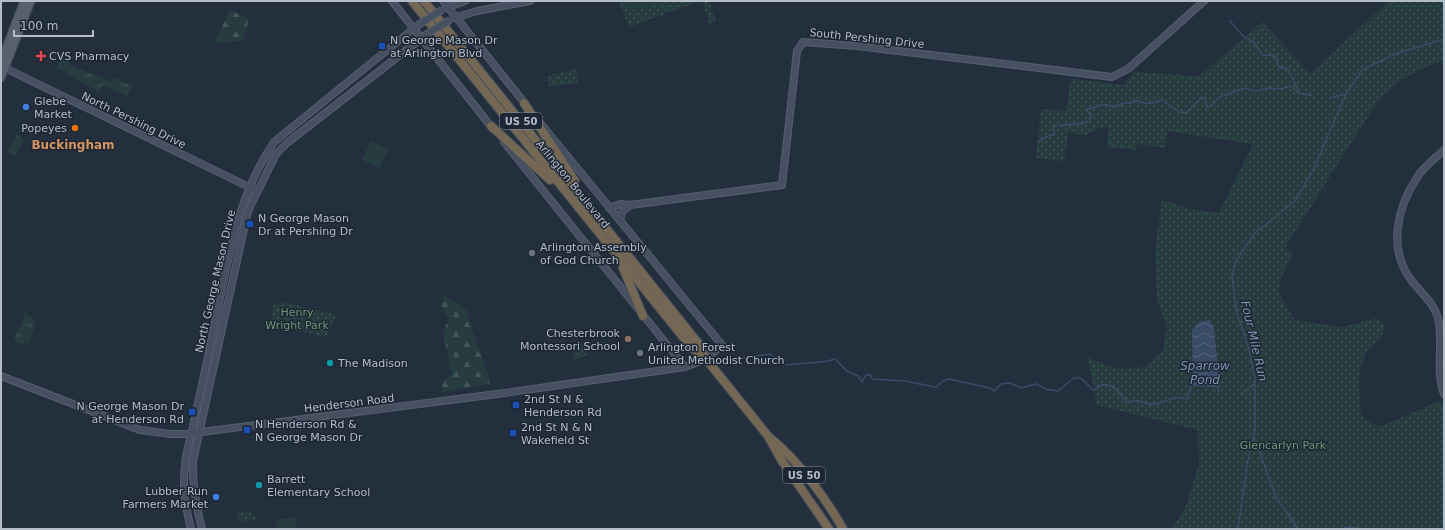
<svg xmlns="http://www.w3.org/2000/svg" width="1445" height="530" viewBox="0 0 1445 530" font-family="'DejaVu Sans',sans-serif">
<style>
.grass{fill:url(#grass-tufts)}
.forest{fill:url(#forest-firs)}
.park{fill:url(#park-dots)}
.garden{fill:#263c3f}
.water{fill:url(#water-waves)}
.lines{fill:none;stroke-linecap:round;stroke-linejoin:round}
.stream{stroke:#394c67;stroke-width:1.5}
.secondary-casing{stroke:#565f6c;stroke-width:8}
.primary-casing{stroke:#414a57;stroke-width:9}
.highway-casing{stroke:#434c59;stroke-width:10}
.secondary{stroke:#465061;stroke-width:6}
.primary{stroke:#56606e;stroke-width:7}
.highway{stroke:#746855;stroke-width:8}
.secondary-bridge-casing{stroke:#565f6c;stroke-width:8;stroke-linecap:butt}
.secondary-bridge{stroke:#465061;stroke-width:6}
.transit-dot{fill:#1a4fb4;stroke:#1d2633;stroke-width:1.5}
.health-dot{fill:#e0444e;stroke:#1d2633;stroke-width:1.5}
.shop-dot{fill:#3f7fe0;stroke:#1d2633;stroke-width:1.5}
.food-dot{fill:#e8710a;stroke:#1d2633;stroke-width:1.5}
.worship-dot{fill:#6b7280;stroke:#1d2633;stroke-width:1.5}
.education-dot{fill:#8d6e63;stroke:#1d2633;stroke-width:1.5}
.culture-dot{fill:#0f9aa8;stroke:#1d2633;stroke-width:1.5}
.labels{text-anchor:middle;stroke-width:3;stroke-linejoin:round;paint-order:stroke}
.shield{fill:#1d2633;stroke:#878f9c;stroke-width:1}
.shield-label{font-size:10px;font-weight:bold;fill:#b4bcc9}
.street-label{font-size:11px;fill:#b4bcc9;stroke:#1d2633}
.poi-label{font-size:11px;fill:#b4bcc9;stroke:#1d2633;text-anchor:start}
.park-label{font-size:11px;fill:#6b9a76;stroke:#1d2633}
.neighbourhood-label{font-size:12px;font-weight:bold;fill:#d59563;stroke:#1d2633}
.water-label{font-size:12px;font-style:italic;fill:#7c92b1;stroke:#1d2633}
</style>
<defs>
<pattern id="grass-tufts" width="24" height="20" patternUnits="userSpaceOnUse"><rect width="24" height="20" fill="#263c3f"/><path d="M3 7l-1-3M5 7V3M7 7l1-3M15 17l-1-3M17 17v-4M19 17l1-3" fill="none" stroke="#435659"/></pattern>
<pattern id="forest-firs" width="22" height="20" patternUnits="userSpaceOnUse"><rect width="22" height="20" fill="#263c3f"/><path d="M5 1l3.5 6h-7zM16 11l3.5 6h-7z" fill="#435659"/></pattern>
<pattern id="park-dots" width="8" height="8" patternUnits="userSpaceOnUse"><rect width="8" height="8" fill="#263c3f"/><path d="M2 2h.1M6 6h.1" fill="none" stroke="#435659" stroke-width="1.8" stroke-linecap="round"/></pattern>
<pattern id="water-waves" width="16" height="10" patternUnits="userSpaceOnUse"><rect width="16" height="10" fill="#394c67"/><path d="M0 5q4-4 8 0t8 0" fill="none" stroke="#53647b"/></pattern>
</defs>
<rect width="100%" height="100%" fill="#242f3e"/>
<g class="grass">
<path d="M 51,49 L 71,58 L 69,65 L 111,81 L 114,78 L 132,85 L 127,96 L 103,85 L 99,92 L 57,68 L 60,57 L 51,52 Z"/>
<path d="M 17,135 L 24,139 L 18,151 L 15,155 L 10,154 L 8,150 Z"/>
<path d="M 24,312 L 32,317 L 35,326 L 30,342 L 19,345 L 15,342 L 14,338 L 24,318 Z"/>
</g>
<g class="forest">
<path d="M 230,10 L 249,19 L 243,41 L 214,43 Z"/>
<path d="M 444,295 L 466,310 L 491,383 L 442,392 L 443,380 L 452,375 L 443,332 L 449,318 L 441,306 Z"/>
</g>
<g class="park">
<path d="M 619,1 L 700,1 L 629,27 Z"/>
<path d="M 702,1 L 709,1 L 716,21 L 710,24 Z"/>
<path d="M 1389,1 L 1444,1 L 1444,60 C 1417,69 1396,81 1377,102 L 1285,248 L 1293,253 L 1283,274 L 1278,292 L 1295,320 L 1342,327 L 1377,318 L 1386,327 C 1384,335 1374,342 1369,349 C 1354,371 1360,391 1361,416 L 1379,427 L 1440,401 L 1443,404 L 1444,529 L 1172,529 L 1186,506 L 1199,464 L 1198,430 L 1097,405 L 1088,356 L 1100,363 L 1120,369 L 1145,367 L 1163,350 L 1167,326 L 1157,301 L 1155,250 L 1162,201 L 1175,203 L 1188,209 L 1219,213 L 1253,144 L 1167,131 L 1165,148 L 1137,144 L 1136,150 L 1107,147 L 1108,127 L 1101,127 L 1086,135 L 1068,133 L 1064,161 L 1036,158 L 1041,109 L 1066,111 L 1071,79 L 1124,85 L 1133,72 L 1199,76 L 1263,22 L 1310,74 Z"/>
<path d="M 577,69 L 578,84 L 549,86 L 547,79 L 550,75 Z"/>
<path d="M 282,302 L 334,314 L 336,317 L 327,335 L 324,337 L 270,323 L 274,305 Z"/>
<path d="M 582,343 L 587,355 L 575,360 L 570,348 Z"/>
<path d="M 251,511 L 252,515 L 255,515 L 256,520 L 239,522 L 238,512 Z"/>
</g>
<g class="garden">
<path d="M 628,1 L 659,1 L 660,3 L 631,11 Z"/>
<path d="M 371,141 L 389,150 L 379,168 L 362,160 Z"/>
<path d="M 296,517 L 297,529 L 277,529 L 276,520 Z"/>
</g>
<path class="water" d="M 1210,320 L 1214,329 L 1220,387 L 1193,386 L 1192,330 L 1199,322 Z"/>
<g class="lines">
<g class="stream">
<path d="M 1230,21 L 1244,37 L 1253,41 L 1263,55 L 1275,56 L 1278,60 L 1277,64 L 1280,68 L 1285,68 L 1288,70 L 1299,91"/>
<path d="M 1331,98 L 1345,94"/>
<path d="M 1039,141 L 1048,136 L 1055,134 L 1053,129 L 1055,126 L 1085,123 L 1090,119 L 1091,114 L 1086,110 L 1104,104 L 1114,107 L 1124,103 L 1131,103 L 1134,100 C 1147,104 1148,105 1162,100 L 1180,112 L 1186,113 L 1201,98 L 1205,98 L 1207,108 L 1213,104 L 1218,98 L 1244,88 L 1255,91 L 1269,88 L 1281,89 L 1290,86 L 1299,93 L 1313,96"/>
<path d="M 742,358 L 770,354 L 786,365 C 801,362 824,364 835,359 L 847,371 L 858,376 L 862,382 L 866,375 L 871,375 L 872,379 L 904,381 L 936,387 L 943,381 L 949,379 L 990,388 L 994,391 L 1001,384 L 1010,383 L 1021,388 L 1036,384 L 1046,389 L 1058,391 L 1074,378 L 1081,378 L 1093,390 C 1097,389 1099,386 1102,385 C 1112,382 1122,394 1125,402 C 1130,402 1134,400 1138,401 C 1143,401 1148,405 1153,404 C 1167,403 1173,394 1187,399 L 1194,378"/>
<path d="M 1217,386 L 1219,392"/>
<path d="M 1241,394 L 1255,384"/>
<path d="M 1254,437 L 1276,497 L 1298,529"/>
<path d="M 1238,529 L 1248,460 L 1255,431 L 1255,378 L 1249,349 L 1236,310 L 1232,275 L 1236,261 L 1254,234 L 1295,201 L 1313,170 L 1346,94 L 1362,70 L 1395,54 L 1444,39"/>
<path d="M 1341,529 L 1348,527 L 1361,529"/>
</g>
<g class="secondary-casing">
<g id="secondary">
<path d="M 392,1 L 493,129"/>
<path d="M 443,1 L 527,106"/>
<path d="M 446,8 L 465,1"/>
<path d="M 454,18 L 477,11 L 530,1"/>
<path d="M 1,66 L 253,189"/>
<path d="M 504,142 L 685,367"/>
<path d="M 1444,150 C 1436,158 1424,166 1418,176 C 1397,207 1387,249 1412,281 C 1421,293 1434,303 1438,318 C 1444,343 1435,370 1444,394"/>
<path d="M 609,208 L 620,204 L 630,205 L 782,185 L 797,51 L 803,42 L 857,46 L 1112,77 L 1128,69 L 1204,1"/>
<path d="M 620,220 L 622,212 L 630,205"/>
<path d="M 1,376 L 140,430 L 171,434 L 186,434 L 505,393 L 685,367 L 706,359 L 722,345 L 541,124"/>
<path d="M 191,529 C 184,501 182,485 186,456 C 198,407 208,357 218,307 C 231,247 239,194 274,142 L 418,25"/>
<path d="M 202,529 C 196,506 192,485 193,461 L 248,211 L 276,154 L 287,143 L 427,34"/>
</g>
</g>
<g class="primary-casing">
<g id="primary">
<path d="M 1,61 L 24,1"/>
<path d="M 1,78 L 31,1"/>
</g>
</g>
<g class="highway-casing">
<g id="highway">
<path d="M 412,1 L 692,348 L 704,357"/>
<path d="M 424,1 L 698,343 L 706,359 L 768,436 L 782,461 L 829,529"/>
<path d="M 524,103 L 575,181"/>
<path d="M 491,126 L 550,180"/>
<path d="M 623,268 L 643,316"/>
<path d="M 770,438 C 797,459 827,500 843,529"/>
</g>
</g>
<use href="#secondary" class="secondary"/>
<use href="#primary" class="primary"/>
<use href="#highway" class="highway"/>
<g class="secondary-bridge-casing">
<g id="secondary-bridge">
<path d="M 418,25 L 442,10"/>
<path d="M 427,34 L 450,20"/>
</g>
</g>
<use href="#secondary-bridge" class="secondary-bridge"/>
</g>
<g class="transit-dot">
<rect x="378" y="42" width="8" height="8" rx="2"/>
<rect x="246" y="220" width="8" height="8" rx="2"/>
<rect x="512" y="401" width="8" height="8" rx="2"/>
<rect x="188" y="408" width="8" height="8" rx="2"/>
<rect x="243" y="426" width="8" height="8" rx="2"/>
<rect x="509" y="429" width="8" height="8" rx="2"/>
</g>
<path class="health-dot" d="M39 50h4v4h4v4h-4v4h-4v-4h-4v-4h4z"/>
<g class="shop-dot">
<circle cx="26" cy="107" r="4"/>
<circle cx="216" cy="497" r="4"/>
</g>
<circle class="food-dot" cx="75" cy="128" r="4"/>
<g class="worship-dot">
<circle cx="532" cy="253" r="4"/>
<circle cx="640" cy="353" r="4"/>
</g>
<circle class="education-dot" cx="628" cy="339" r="4"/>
<g class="culture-dot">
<circle cx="330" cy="363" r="4"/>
<circle cx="259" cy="485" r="4"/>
</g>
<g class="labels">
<g class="shield">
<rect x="500" y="113" width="42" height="16" rx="3"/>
<rect x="783" y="467" width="42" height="16" rx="3"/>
</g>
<g class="shield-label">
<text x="521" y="125">US 50</text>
<text x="804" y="479">US 50</text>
</g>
<g class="street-label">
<text transform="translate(867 38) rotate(6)" y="4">South Pershing Drive</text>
<text transform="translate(134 120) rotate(26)" y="4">North Pershing Drive</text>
<text transform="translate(573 184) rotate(51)" y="4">Arlington Boulevard</text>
<text transform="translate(215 281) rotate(-77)" y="4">North George Mason Drive</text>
<text transform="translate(349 403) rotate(-7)" y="4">Henderson Road</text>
</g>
<g class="poi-label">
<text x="390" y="44">N George Mason Dr<tspan x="390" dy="13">at Arlington Blvd</tspan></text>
<text x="49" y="60">CVS Pharmacy</text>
<text x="34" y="105">Glebe<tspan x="34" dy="13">Market</tspan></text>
<text x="67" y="132" text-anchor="end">Popeyes</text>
<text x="258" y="222">N George Mason<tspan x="258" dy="13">Dr at Pershing Dr</tspan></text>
<text x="540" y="251">Arlington Assembly<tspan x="540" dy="13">of God Church</tspan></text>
<text x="620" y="337" text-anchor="end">Chesterbrook<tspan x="620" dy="13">Montessori School</tspan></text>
<text x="648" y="351">Arlington Forest<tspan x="648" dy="13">United Methodist Church</tspan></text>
<text x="338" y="367">The Madison</text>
<text x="524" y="403">2nd St N &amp;<tspan x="524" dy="13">Henderson Rd</tspan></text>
<text x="184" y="410" text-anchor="end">N George Mason Dr<tspan x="184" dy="13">at Henderson Rd</tspan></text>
<text x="255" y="428">N Henderson Rd &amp;<tspan x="255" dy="13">N George Mason Dr</tspan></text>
<text x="521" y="431">2nd St N &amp; N<tspan x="521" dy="13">Wakefield St</tspan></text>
<text x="267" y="483">Barrett<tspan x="267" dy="13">Elementary School</tspan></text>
<text x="208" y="495" text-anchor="end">Lubber Run<tspan x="208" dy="13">Farmers Market</tspan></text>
</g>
<g class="park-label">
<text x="297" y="316">Henry<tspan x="297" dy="13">Wright Park</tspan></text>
<text x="1283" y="449">Glencarlyn Park</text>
</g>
<g class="neighbourhood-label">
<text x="73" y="149">Buckingham</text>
</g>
<g class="water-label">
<text transform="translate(1254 341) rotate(77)" y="4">Four Mile Run</text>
<text x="1205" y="370">Sparrow<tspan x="1205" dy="14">Pond</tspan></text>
</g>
</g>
<rect width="1445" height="530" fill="none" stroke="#b4bcc9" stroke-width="4"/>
<path d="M14 30v6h79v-6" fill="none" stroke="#b4bcc9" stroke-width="2"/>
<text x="20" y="30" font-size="12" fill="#b4bcc9" stroke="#1d2633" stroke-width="3" paint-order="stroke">100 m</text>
</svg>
